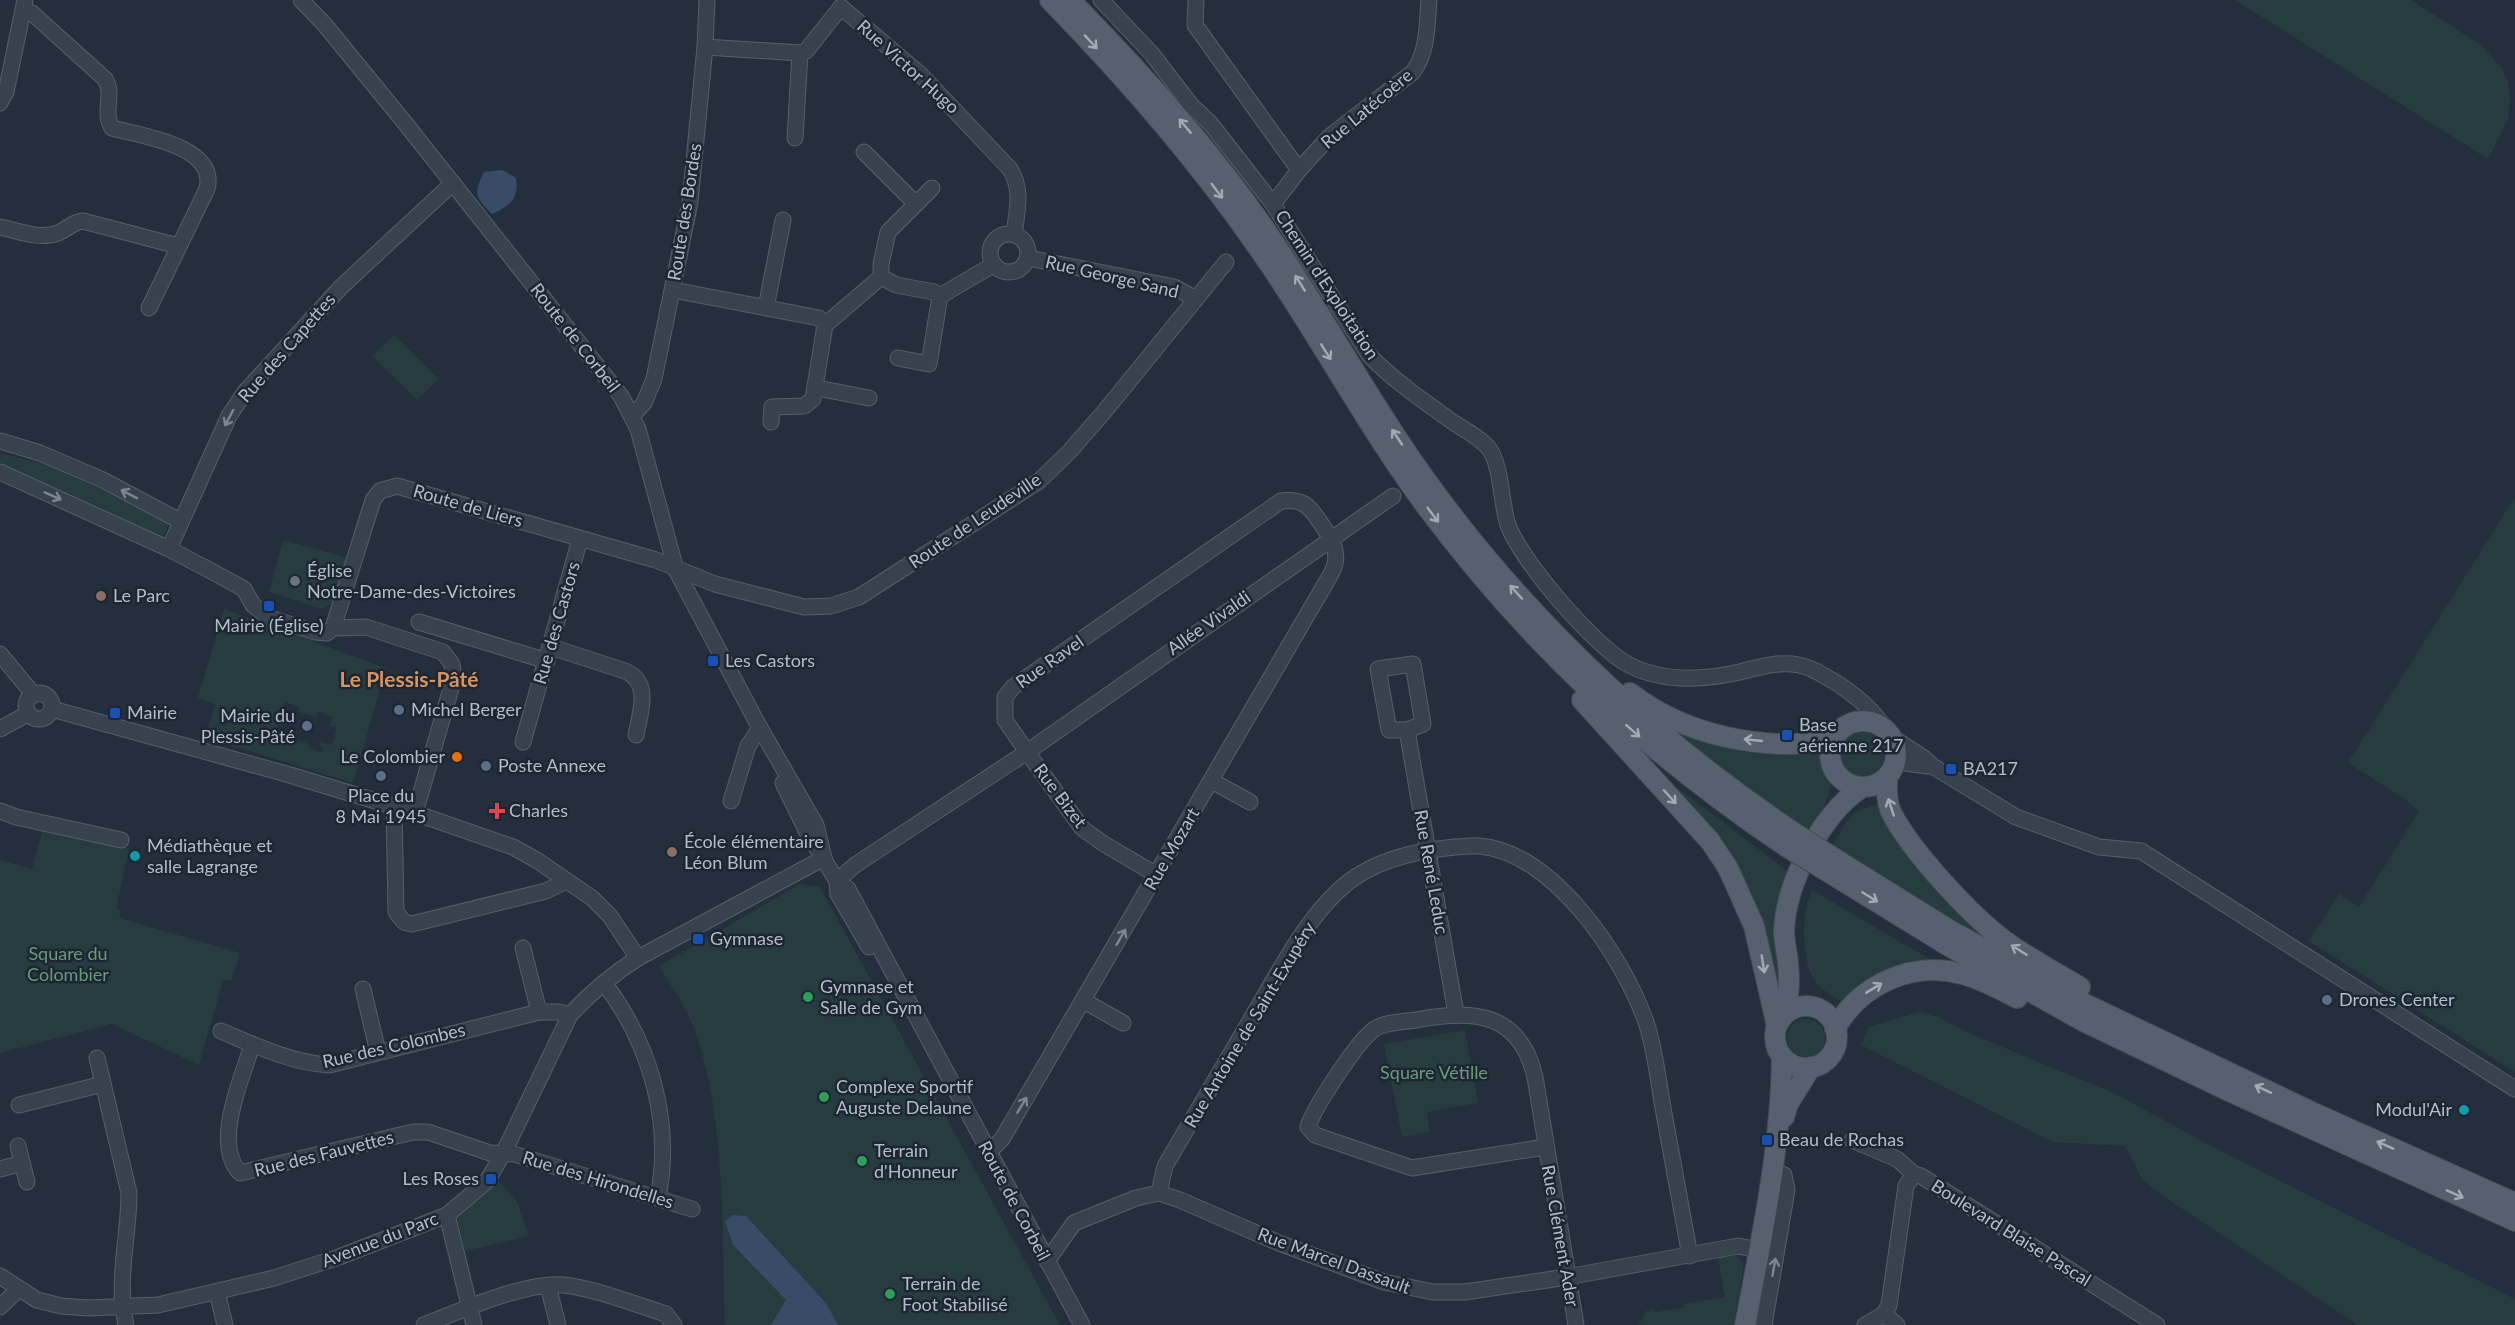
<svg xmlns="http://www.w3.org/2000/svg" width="2515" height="1325" viewBox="0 0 2515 1325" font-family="Lato,sans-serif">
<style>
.green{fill:#263c3f;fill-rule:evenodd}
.water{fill:#394c67}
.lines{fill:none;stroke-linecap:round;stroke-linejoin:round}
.minor-casing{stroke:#565f6c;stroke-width:17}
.major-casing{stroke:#414a57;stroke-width:22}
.minor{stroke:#38414e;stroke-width:15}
.major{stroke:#56606e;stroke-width:20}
.major-bridge-casing{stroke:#414a57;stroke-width:22;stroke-linecap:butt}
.major-bridge{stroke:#56606e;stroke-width:20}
.oneway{stroke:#a1aab7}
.oneway2{stroke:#7c8592}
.worship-dot{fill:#6b7280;stroke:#1d2633;stroke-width:2}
.education-dot{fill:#8d6e63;stroke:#1d2633;stroke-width:2}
.transit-dot{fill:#1a4fb4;stroke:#1d2633;stroke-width:2}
.service-dot{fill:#5c6f8a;stroke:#1d2633;stroke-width:2}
.food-dot{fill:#e8710a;stroke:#1d2633;stroke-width:2}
.health-dot{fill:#e0444e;stroke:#1d2633;stroke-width:2}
.culture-dot{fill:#0f9aa8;stroke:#1d2633;stroke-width:2}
.leisure-dot{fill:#2e9e5b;stroke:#1d2633;stroke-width:2}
.labels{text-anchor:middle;stroke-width:5;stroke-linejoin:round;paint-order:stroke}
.street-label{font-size:18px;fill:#b4bcc9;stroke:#1d2633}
.poi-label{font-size:18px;fill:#b4bcc9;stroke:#1d2633;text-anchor:start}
.park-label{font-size:18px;fill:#6b9a76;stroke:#1d2633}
.quarter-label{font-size:21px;font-weight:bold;fill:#d59563;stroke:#1d2633}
</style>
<rect width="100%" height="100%" fill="#242f3e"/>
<g class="green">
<path d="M 2235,0 L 2411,0 L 2481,45 L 2502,69 L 2508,82 L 2510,98 L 2508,120 L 2488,159 Z"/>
<path d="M 394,335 L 438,379 L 417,400 L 372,356 Z"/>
<path d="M 0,453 L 51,466 L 170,522 L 162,541 L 0,463 Z"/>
<path d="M 2515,497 L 2515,1072 L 2309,941 L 2339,894 L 2359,907 L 2419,811 L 2402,797 L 2348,763 Z"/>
<path d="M 283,540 L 349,558 L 335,602 L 321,609 L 269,592 Z"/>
<path d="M 224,609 L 386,668 L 353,783 L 206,738 L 215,704 L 198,698 ZM 285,702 L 300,707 L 299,712 L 316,717 L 318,712 L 333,717 L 330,726 L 337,728 L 332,745 L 320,742 L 319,746 L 324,747 L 322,752 L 308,748 L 309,744 L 289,738 L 287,741 L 274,738 L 278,725 L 281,726 L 283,716 L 281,715 Z"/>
<path d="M 1669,728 L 1820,751 L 1824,769 L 1831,777 L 1829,794 L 1812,835 Z"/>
<circle cx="1862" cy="754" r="22"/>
<path d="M 1674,785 L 1789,872 L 1783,971 L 1778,999 L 1768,940 L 1760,913 L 1716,835 Z"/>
<path d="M 1882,803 L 1944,897 L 1987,941 L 1831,847 L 1851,815 L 1857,811 Z"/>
<path d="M 43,828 L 129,848 L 116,910 L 121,911 L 119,918 L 240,953 L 232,980 L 223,981 L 199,1065 L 112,1024 L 0,1053 L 0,860 L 32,869 Z"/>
<path d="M 800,884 L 820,887 L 1060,1325 L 725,1325 C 721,1229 727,1116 693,1026 C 685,1005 670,985 659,966 Z"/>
<path d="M 1812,890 L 1938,964 L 1845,1004 C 1835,997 1822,991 1815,981 C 1801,960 1801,912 1812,890 Z"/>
<path d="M 1918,1012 L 1938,1017 L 1971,1034 L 2116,1094 L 2211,1146 L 2515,1299 L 2515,1325 L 2358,1325 L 2160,1194 L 2142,1179 L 2125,1146 L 2053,1142 L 1861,1045 L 1869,1027 Z"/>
<circle cx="1806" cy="1038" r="19"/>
<path d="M 1465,1030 L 1478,1103 L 1427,1112 L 1430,1132 L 1402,1137 L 1384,1044 Z"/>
<path d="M 497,1180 L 516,1200 L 529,1236 L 465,1251 L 457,1216 Z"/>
<path d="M 1736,1255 L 1744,1264 L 1734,1325 L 1639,1325 L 1646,1311 L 1654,1309 L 1655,1312 L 1685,1307 L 1684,1304 L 1725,1297 L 1718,1258 Z"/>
</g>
<g class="water">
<path d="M 502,170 L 516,178 C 519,199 510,206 492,214 C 475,197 473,194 484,172 Z"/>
<path d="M 733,1215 L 746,1216 L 826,1303 L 838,1325 L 771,1325 L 786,1300 L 733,1245 L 725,1221 Z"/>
</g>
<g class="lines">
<g class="minor-casing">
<g id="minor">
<path d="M 301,0 L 325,25 L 405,123 L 621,396 L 638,429 L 676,570 L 760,728 L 816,825 L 824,858"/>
<path d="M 1101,0 L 1152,54 L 1191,105 L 1211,124 L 1273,204 L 1369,355 C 1393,380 1422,400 1450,420 C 1462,429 1482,438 1490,450 C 1502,469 1501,504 1508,525 C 1521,561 1595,647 1629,665 C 1664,683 1704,680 1740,672 C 1760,667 1779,661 1799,665 C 1813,668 1823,675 1835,682 C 1856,695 1871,708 1885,728"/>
<path d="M 1196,0 L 1195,25 L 1299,170"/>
<path d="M 23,11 L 32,13 L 105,79 C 115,95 102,112 112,128 C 142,136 218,146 207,189 L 149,308"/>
<path d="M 705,47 L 800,53 L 806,51 L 841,7 L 921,75 L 1010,169 C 1023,190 1017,211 1014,234"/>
<path d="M 0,103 L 6,92 L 25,0"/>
<path d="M 795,138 L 800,53"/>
<path d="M 864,152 L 916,204"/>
<path d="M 1273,204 L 1299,170 L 1329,137 L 1413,72 C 1428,52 1427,24 1429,0"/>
<path d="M 0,227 C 19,231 39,240 58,233 C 68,229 72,222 83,221 L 178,246"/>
<circle cx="1009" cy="253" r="19"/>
<path d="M 1028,258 L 1174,287 L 1196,299"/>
<path d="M 881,277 L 881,264 L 888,232 L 932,188"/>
<path d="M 673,290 L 819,318 L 825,325 L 881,277 L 896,285 L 934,292 L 940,296 L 993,265"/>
<path d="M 766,308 L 783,220"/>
<path d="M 898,358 L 929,364 L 940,296"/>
<path d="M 817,388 L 869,398"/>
<path d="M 632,416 L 644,403 L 654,379 L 690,202 L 705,47 L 707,0"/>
<path d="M 771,422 L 772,407 L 804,406 L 813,399 L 825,325"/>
<path d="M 0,441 L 40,453 L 103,480 L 180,521"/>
<path d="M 0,472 L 169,549 L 213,572 L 244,589 L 253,605 L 270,618 L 315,632 L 327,633 L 333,628 L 373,500 L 380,491 L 397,486 L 656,560 L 715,584 L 804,607 L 831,606 L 859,597 L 1039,481 L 1069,452 L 1104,412 L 1226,262"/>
<path d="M 169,549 L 229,416 L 245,392 L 341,287 L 453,183"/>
<path d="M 419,622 L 547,661"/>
<path d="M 333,628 L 366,627 L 443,652 L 452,664 L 454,678 L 415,813"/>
<path d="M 551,647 L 625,671 C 652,682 640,713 636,735"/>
<path d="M 0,654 L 34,695"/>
<path d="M 1413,664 L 1423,724 L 1407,730 L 1389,730 L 1378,669 Z"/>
<circle cx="39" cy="706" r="13"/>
<path d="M 52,709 L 290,775 L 415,813 L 513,847 L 538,861 L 592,898 L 610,916 L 638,958"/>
<path d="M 0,729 L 29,713"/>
<path d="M 1407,730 L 1456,1014"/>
<path d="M 1893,738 L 1924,758 L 1934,767 L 2016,817 L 2099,847 L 2141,851 L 2515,1089"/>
<path d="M 523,742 L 580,539"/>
<path d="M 1896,762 L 1928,766"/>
<path d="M 1212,781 L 1250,802"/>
<path d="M 783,783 L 807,832 L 837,881 L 838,894 L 869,947"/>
<path d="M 731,801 L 748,746 L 760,728"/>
<path d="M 394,807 L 396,912 L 404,922 L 412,924 L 546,891 L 566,881"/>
<path d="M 0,811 L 16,817 L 121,840"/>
<path d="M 1157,875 L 1104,844 L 1082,828 L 1027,752 L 1393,496"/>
<path d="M 837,881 L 855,865 L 1027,752 L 1005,720 L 1005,697 L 1013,687 L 1281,501 C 1289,500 1297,500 1304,504 C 1313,509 1334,541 1335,551 C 1337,560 1335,566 1331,574 L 1002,1139 L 989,1152"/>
<path d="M 837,881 L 848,889 L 1082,1325"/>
<path d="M 523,948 L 539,1012"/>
<path d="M 604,983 C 650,1043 673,1122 658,1197"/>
<path d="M 363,989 L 378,1052"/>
<path d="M 1084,1001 L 1123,1023"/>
<path d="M 221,1031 C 254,1045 292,1063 329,1065 L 539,1012 L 558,1012 L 570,1015"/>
<path d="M 252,1045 C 242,1079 212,1143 240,1173 L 413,1132 L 428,1132 L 490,1153 L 514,1154 L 692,1209"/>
<path d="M 97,1058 L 129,1193 C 129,1237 116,1281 126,1325"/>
<path d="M 19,1105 L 103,1084"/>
<path d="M 1852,1140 L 1897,1159 L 1914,1174"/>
<path d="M 18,1146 L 27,1182"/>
<path d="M 1545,1147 L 1412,1168 L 1315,1135 L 1308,1127 C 1314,1107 1356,1044 1372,1031 C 1383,1022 1402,1022 1416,1020 C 1473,1009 1520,1012 1535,1077 L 1576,1325"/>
<path d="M 0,1169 L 22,1163"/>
<path d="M 1159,1193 L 1165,1166 C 1197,1111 1229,1057 1261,1002 C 1283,964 1306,921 1338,891 C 1369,861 1413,851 1455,847 C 1463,847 1471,845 1479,846 C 1554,852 1623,957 1646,1022 C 1655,1049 1658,1079 1663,1108 C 1672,1157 1681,1207 1690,1256"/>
<path d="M 447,1215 L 474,1325"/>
<path d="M 1047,1261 L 1074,1223 L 1136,1198 L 1159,1193 L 1180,1200 L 1279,1243 L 1384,1282 L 1433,1292 L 1465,1292 L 1567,1277 L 1738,1246 L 1759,1250"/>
<path d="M 0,1276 L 37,1300 L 61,1306 L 88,1308 L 158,1305 L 274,1278 L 339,1257 L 447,1215 L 487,1181 L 503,1154 L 570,1015 C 590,993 613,974 638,958 L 824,858"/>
<path d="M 548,1286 L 558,1325"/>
<path d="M 217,1292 L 225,1325"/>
<path d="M 0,1307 L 18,1290"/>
<path d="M 1884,1314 L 1897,1325"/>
<path d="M 424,1325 C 462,1310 524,1282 564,1285 C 593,1288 637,1305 666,1314 L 674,1325"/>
<path d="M 1764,1325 L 1787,1190 L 1784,1175 L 1771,1169"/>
<path d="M 1865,1325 L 1884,1314 L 1889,1305 L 1906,1186 L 1914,1174 L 1921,1176 L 2157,1325"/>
</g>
</g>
<g class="major-casing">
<g id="major">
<path d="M 1050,0 C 1132,84 1209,173 1274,271 C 1327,350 1372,434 1429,510 C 1530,645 1647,753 1787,847"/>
<path d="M 1070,0 C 1139,70 1206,144 1262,225 C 1320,309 1368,400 1428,483 C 1528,621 1652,737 1793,832"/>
<path d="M 1630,693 C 1685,736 1763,751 1832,741"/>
<path d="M 1582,700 L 1710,841 L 1728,868 L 1754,926 L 1777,1026"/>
<circle cx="1863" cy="754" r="33"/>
<path d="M 1887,777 C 1887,790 1886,802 1892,814 C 1912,852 1970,915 2005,941 C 2028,958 2055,972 2080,987"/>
<path d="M 1829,855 L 1951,931 L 2085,1004 L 2316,1114 L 2515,1203"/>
<path d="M 1820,867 L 1947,945 L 2083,1021 L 2229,1091 L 2515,1221"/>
<circle cx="1806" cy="1037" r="31"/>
<path d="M 1785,1014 C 1789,996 1790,981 1788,963 C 1787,952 1784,942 1784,931 C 1786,882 1821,815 1861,788"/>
<path d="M 1835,1029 C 1859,985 1912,960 1962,974 C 1981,979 2000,989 2017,998"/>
<path d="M 1784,1117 L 1788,1104 L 1811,1067"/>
<path d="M 1745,1325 C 1762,1237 1781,1146 1782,1056"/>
</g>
</g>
<use href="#minor" class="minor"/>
<use href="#major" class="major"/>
<g class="major-bridge-casing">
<g id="major-bridge">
<path d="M 1793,832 L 1829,855"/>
<path d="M 1787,847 L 1820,867"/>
</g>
</g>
<use href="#major-bridge" class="major-bridge"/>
</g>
<defs><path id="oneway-shaft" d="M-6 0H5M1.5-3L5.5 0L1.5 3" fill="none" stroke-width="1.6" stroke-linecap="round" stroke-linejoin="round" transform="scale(1.5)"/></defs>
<g class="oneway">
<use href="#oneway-shaft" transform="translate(1091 42) rotate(47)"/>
<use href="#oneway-shaft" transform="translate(1185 126) rotate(-130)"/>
<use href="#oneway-shaft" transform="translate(1217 191) rotate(53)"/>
<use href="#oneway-shaft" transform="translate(1300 283) rotate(-122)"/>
<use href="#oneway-shaft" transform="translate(1326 352) rotate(58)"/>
<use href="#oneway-shaft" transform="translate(1397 437) rotate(-124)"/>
<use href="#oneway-shaft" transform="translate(1433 515) rotate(53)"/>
<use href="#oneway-shaft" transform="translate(1516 592) rotate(-132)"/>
<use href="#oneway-shaft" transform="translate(1633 731) rotate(41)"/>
<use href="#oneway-shaft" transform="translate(1753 740) rotate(-174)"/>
<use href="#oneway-shaft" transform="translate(1670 797) rotate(48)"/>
<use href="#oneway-shaft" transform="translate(1891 807) rotate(-108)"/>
<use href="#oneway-shaft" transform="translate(1870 897) rotate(32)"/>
<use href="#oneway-shaft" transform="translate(2019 950) rotate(-148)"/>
<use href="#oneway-shaft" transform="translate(1763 964) rotate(81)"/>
<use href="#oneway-shaft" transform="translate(1874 988) rotate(-31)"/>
<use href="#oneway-shaft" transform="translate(2263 1089) rotate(-155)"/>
<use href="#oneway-shaft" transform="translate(2385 1145) rotate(-156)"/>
<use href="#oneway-shaft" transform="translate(2455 1194) rotate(24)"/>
</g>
<g class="oneway2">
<use href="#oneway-shaft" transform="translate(229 418) rotate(118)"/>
<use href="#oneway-shaft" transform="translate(129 494) rotate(-153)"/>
<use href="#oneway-shaft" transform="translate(53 496) rotate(24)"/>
<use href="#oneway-shaft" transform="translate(1121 937) rotate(-60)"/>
<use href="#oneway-shaft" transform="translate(1022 1105) rotate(-59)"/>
<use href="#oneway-shaft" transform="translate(1774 1267) rotate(-80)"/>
</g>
<circle class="worship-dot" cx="295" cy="581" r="6"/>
<g class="education-dot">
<circle cx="101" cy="596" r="6"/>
<circle cx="672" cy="852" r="6"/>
</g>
<g class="transit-dot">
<rect x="263" y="600" width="12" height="12" rx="3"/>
<rect x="707" y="655" width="12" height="12" rx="3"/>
<rect x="109" y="707" width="12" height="12" rx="3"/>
<rect x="1781" y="729" width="12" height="12" rx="3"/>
<rect x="1945" y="763" width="12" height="12" rx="3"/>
<rect x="692" y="933" width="12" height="12" rx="3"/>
<rect x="1761" y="1134" width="12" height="12" rx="3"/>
<rect x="485" y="1173" width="12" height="12" rx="3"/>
</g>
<g class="service-dot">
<circle cx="399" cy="710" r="6"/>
<circle cx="307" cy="726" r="6"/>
<circle cx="486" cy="766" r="6"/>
<circle cx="381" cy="776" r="6"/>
<circle cx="2327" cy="1000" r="6"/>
</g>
<circle class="food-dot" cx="457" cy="757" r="6"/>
<path class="health-dot" d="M494 802h6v6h6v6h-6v6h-6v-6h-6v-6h6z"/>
<g class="culture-dot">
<circle cx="135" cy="856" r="6"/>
<circle cx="2464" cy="1110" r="6"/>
</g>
<g class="leisure-dot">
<circle cx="808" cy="997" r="6"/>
<circle cx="824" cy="1097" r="6"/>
<circle cx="862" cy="1161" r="6"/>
<circle cx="890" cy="1294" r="6"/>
</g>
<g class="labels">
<g class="street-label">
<text transform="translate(908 67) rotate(42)" y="6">Rue Victor Hugo</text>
<text transform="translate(1367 109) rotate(-40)" y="6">Rue Latécoère</text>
<text transform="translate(685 212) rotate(-81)" y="6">Route des Bordes</text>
<text transform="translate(1112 277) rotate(13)" y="6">Rue George Sand</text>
<text transform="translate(1327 285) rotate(57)" y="6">Chemin d'Exploitation</text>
<text transform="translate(575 338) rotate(52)" y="6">Route de Corbeil</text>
<text transform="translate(287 348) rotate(-49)" y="6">Rue des Capettes</text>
<text transform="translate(468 506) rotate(16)" y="6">Route de Liers</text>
<text transform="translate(975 521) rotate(-34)" y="6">Route de Leudeville</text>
<text transform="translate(557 623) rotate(-74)" y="6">Rue des Castors</text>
<text transform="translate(1209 623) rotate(-35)" y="6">Allée Vivaldi</text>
<text transform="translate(1050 662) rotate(-35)" y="6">Rue Ravel</text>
<text transform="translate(1060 796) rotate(53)" y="6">Rue Bizet</text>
<text transform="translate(1172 849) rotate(-60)" y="6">Rue Mozart</text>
<text transform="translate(1431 872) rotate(80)" y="6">Rue René Leduc</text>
<text transform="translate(1250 1025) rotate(-59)" y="6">Rue Antoine de Saint-Exupéry</text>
<text transform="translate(394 1046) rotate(-13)" y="6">Rue des Colombes</text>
<text transform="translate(324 1154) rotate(-14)" y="6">Rue des Fauvettes</text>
<text transform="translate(598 1180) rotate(17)" y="6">Rue des Hirondelles</text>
<text transform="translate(1014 1201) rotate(62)" y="6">Route de Corbeil</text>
<text transform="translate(2011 1233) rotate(32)" y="6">Boulevard Blaise Pascal</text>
<text transform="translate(1560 1236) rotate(80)" y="6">Rue Clément Ader</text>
<text transform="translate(380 1240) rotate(-21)" y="6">Avenue du Parc</text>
<text transform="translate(1334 1261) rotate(20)" y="6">Rue Marcel Dassault</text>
</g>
<g class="poi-label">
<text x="307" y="577">Église<tspan x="307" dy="21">Notre-Dame-des-Victoires</tspan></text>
<text x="113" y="602">Le Parc</text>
<text x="269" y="632" text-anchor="middle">Mairie (Église)</text>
<text x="725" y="667">Les Castors</text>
<text x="411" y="716">Michel Berger</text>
<text x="127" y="719">Mairie</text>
<text x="295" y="722" text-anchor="end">Mairie du<tspan x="295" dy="21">Plessis-Pâté</tspan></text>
<text x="1799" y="731">Base<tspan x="1799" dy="21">aérienne 217</tspan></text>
<text x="445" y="763" text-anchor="end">Le Colombier</text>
<text x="498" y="772">Poste Annexe</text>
<text x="1963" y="775">BA217</text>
<text x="381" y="802" text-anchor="middle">Place du<tspan x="381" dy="21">8 Mai 1945</tspan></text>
<text x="509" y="817">Charles</text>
<text x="684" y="848">École élémentaire<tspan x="684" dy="21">Léon Blum</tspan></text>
<text x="147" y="852">Médiathèque et<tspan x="147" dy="21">salle Lagrange</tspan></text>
<text x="710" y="945">Gymnase</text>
<text x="820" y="993">Gymnase et<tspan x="820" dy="21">Salle de Gym</tspan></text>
<text x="2339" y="1006">Drones Center</text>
<text x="836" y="1093">Complexe Sportif<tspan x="836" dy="21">Auguste Delaune</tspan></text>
<text x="2452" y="1116" text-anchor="end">Modul'Air</text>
<text x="1779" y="1146">Beau de Rochas</text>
<text x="874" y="1157">Terrain<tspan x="874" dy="21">d'Honneur</tspan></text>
<text x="479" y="1185" text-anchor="end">Les Roses</text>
<text x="902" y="1290">Terrain de<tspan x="902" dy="21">Foot Stabilisé</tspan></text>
</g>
<g class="park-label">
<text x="68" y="960">Square du<tspan x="68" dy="21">Colombier</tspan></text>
<text x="1434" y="1079">Square Vétille</text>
</g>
<g class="quarter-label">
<text x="409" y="687">Le Plessis-Pâté</text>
</g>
</g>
</svg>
